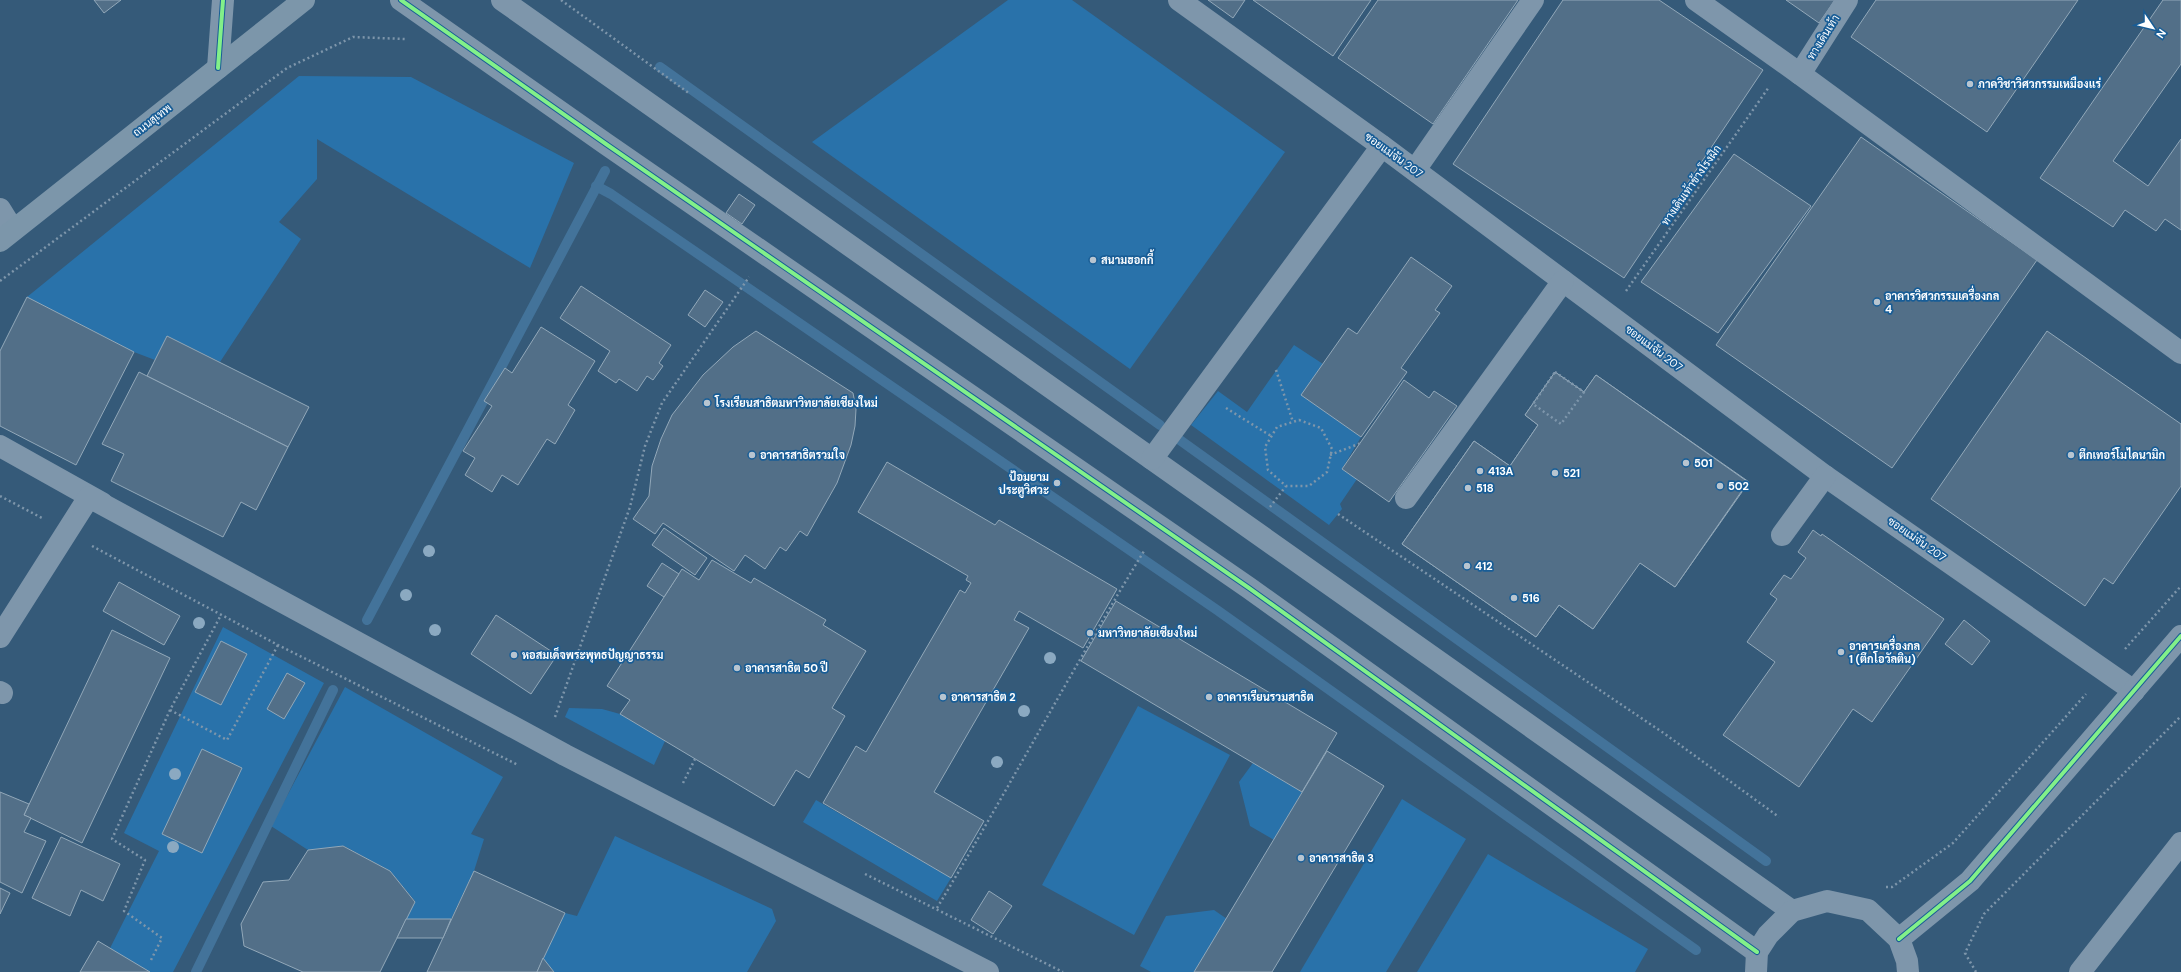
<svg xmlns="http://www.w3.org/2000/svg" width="2181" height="972" viewBox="0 0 2181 972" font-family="'DM Sans',Sarabun,sans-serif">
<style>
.green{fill:#2972aa}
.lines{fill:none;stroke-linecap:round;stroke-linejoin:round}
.stream{stroke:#43739a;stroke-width:10}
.building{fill:#526f88;stroke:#92a8b9}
.path{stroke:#7e96ab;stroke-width:2.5;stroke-dasharray:2 3;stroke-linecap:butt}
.minor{stroke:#7e96ab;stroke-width:22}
.major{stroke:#7c96aa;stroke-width:22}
.cycleway-casing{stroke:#185d96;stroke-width:6}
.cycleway{stroke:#82f089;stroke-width:4}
.tree{fill:#8ba9c1}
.poi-dot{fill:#b8c5d0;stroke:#185d96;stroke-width:1.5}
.labels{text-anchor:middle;stroke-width:3.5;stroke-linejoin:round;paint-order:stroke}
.street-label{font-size:11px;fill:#fff;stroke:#185d96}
.poi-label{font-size:11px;font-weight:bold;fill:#fff;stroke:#185d96;text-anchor:start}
</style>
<rect width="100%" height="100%" fill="#355a79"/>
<g class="green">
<path d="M 1008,0 L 1072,0 L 1285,152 L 1130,369 L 812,142 Z"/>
<path d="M 299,76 L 411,77 L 574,163 L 530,268 L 317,139 L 317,179 L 279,222 L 301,239 L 220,362 L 167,336 L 155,360 L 134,352 L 27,297 Z"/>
<path d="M 1294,345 L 1323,364 L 1302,395 L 1361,437 L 1342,469 L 1357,479 L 1340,504 L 1342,509 L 1329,525 L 1191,425 L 1218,391 L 1247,412 Z"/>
<path d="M 223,627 L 324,683 L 173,972 L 98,972 L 159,851 L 124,833 Z"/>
<path d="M 345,687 L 503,777 L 471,834 L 484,839 L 474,871 L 451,919 L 406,919 L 415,901 L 390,871 L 344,846 L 308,850 L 271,826 Z"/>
<path d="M 1138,706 L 1230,755 L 1134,935 L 1042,885 Z"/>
<path d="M 569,708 L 602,709 L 620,714 L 665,741 L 654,765 L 565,717 Z"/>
<path d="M 1253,763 L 1302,792 L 1274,840 L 1250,826 L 1239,782 Z"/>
<path d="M 1402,799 L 1466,839 L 1386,972 L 1300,972 Z"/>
<path d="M 816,800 L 951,878 L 937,901 L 803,822 Z"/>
<path d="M 615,836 L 772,909 L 776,921 L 747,972 L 554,972 L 543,958 L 565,913 L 577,916 Z"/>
<path d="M 1488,854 L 1648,949 L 1635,972 L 1417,972 Z"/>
<path d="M 1214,910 L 1227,919 L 1194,972 L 1151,972 L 1140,966 L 1166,916 Z"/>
</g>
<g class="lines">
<g class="stream">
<path d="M 660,67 L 1160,425"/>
<path d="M 596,186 L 611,194 L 1217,610 L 1696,950"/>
<path d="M 1177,438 L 1766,861"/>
<path d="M 367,620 L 605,171"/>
<path d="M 196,972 L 333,690"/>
</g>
</g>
<g class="building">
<path d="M 94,0 L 121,0 L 104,13 Z"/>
<path d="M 1208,0 L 1245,0 L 1233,18 Z"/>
<path d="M 1253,0 L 1371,0 L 1333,56 Z"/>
<path d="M 1378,0 L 1518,0 L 1433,124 L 1338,58 Z"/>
<path d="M 1563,0 L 1659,0 L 1763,70 L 1624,278 L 1453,164 Z"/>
<path d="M 1786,0 L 1835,0 L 1819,23 Z"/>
<path d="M 1876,0 L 2078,0 L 1987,132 L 1851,37 Z"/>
<path d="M 2163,0 L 2181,0 L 2181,64 L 2113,161 L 2148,186 L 2181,139 L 2181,230 L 2165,219 L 2156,231 L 2125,210 L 2113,227 L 2040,178 Z"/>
<path d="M 1861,137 L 2037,260 L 1892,468 L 1716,345 Z"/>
<path d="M 1734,154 L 1811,206 L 1718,333 L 1641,282 Z"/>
<path d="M 739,194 L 755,205 L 742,224 L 726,213 Z"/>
<path d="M 1411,257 L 1452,286 L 1435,310 L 1440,313 L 1401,368 L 1407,372 L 1361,437 L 1301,395 L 1348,328 L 1357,334 Z"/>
<path d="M 581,286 L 671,345 L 659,363 L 663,366 L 653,380 L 647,376 L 637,391 L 619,379 L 616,383 L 598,371 L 610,351 L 560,318 Z"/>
<path d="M 705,290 L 723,302 L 705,327 L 688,315 Z"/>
<path d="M 27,297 L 134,352 L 76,465 L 0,426 L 0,351 Z"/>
<path d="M 541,327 L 595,361 L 568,405 L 575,410 L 555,444 L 547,439 L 518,485 L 502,475 L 492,492 L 465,475 L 475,458 L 463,451 L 492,406 L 484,401 L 505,368 L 512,373 Z"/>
<path d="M 756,331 L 853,393 L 856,409 L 855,426 L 851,445 L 837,483 L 807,536 L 800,531 L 786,551 L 780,547 L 765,569 L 745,555 L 734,571 L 663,523 L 655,534 L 633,519 L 649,496 L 652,466 L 661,439 L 672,415 L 703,375 L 733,347 Z"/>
<path d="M 2047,331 L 2181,424 L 2181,486 L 2113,584 L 2104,578 L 2085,606 L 1931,499 Z"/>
<path d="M 167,336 L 309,407 L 288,447 L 147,376 Z"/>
<path d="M 139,372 L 288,447 L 256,510 L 241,502 L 223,537 L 111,481 L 124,454 L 102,444 Z"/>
<path d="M 1555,372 L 1584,392 L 1596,375 L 1749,482 L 1675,587 L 1639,562 L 1593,629 L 1559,605 L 1536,637 L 1402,544 L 1474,441 L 1510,466 L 1538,425 L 1525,415 Z"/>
<path d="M 1555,372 L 1584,392 L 1596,375 L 1748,482 L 1675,587 L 1640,563 L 1593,629 L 1559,605 L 1536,637 L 1402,544 L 1474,441 L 1510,466 L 1538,425 L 1525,415 Z"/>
<path d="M 1404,380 L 1429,398 L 1434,391 L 1457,406 L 1389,502 L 1342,469 Z"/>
<path d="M 887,462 L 995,525 L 999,520 L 1117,589 L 1083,648 L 1019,611 L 1014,620 L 1029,628 L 934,792 L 984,821 L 951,878 L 823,803 L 856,746 L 866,752 L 960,590 L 965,593 L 971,583 L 966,580 L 968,576 L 858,512 Z"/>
<path d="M 664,528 L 707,558 L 695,575 L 652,545 Z"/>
<path d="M 1813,530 L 1821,536 L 1822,534 L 1944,619 L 1872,722 L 1853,709 L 1799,787 L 1723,735 L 1775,662 L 1747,642 L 1777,599 L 1770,594 L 1784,575 L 1791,579 L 1806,558 L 1798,552 Z"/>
<path d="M 712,560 L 751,583 L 754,578 L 826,620 L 823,625 L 866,651 L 832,708 L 845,716 L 809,778 L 796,770 L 774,806 L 620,714 L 630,700 L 607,686 L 682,569 L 699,580 Z"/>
<path d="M 662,563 L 679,574 L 664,597 L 647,586 Z"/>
<path d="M 119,582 L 180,616 L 164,645 L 103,611 Z"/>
<path d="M 1116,601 L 1337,733 L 1302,792 L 1081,661 Z"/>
<path d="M 496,615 L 557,655 L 531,694 L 471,654 Z"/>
<path d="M 1964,620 L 1990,641 L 1972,665 L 1945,644 Z"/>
<path d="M 112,630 L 170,658 L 82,843 L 24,815 Z"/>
<path d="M 221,641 L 247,654 L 221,705 L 195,692 Z"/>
<path d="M 287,673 L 305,683 L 284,719 L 267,709 Z"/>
<path d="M 202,749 L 242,768 L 202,853 L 162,834 Z"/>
<path d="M 1327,751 L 1384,786 L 1272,972 L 1194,972 Z"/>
<path d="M 0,792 L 29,804 L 24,815 L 31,818 L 24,832 L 46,841 L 22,893 L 0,882 Z"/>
<path d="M 61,837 L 120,864 L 103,901 L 81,890 L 70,916 L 32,898 Z"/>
<path d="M 343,846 L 390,871 L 415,902 L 380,972 L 303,972 L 244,946 L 241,924 L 263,882 L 289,880 L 308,850 Z"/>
<path d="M 474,871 L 565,913 L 537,972 L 427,972 Z"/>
<path d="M 0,888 L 10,893 L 0,914 Z"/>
<path d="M 989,891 L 1012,906 L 993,934 L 971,920 Z"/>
<path d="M 406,919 L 451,919 L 443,938 L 397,938 Z"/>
<path d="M 98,941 L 150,972 L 80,972 Z"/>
<path d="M 543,958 L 554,972 L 537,972 Z"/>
</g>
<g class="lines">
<g class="path">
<path d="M 561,0 L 690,94"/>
<path d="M 0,281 L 287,68 L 353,37 L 405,39"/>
<path d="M 1626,291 L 1769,87"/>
<path d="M 1276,370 L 1293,422"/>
<path d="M 1555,372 L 1584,392 L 1561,424 L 1533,404 Z"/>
<path d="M 1226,408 L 1271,436"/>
<path d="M 1299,420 L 1321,428 L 1332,449 L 1327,472 L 1309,486 L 1286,486 L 1268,470 L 1265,447 L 1277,427 Z"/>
<path d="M 1330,455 L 1361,443"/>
<path d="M 0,496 L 42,518"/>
<path d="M 1270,507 L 1286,486"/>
<path d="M 1338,514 L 1665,734 L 1779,817"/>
<path d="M 92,546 L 278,645 L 518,765"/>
<path d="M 2125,649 L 2181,586"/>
<path d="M 170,710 L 227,740 L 278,645"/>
<path d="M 555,717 L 630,507 L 645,446 L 662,403 L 749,277"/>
<path d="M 683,783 L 695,759"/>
<path d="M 865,874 L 1063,972"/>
<path d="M 1886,887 L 1892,887 L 1953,843 L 2086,694"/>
<path d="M 937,908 C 1008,790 1072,669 1144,551"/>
<path d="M 151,960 L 162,938 L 124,911 L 145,860 L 112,839 L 170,710 L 221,615"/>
<path d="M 1976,972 L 1965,953 L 1984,914 L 2181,716"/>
</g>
<g class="minor">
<path d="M 401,0 L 606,144 L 1249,588 L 1757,952"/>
<path d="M 502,0 L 1792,911"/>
<path d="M 1179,0 L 1382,146 L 1825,476 L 2134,691"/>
<path d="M 1696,0 L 1800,74 L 2181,353"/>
<path d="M 218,68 L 223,0"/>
<path d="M 1800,74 L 1847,0"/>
<path d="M 1415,170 L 1533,0"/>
<path d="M 0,209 L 13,230"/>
<path d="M 0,446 L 102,503"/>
<path d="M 1152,459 L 1382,146"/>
<path d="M 1406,498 L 1563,281"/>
<path d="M 1782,535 L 1825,476"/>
<path d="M 0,637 L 89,497 L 565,755 L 988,972"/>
<path d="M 0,692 L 2,693"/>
<path d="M 1899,939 L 1970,881 L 2181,636"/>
<path d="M 1756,972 L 1757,952 L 1768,935 L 1792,911 L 1827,901 L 1868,910 L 1899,939 L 1907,961 L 1908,972"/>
<path d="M 2080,972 L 2181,843"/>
</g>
<path class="major" d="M 0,241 L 304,0"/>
<g class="cycleway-casing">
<g id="cycleway">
<path d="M 401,0 L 606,144 L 1249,588 L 1757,952"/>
<path d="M 218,68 L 223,0"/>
<path d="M 1899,939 L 1970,881 L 2181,636"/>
</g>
</g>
<use href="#cycleway" class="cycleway"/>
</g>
<g class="tree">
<circle cx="429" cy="551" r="6"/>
<circle cx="406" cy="595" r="6"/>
<circle cx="199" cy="623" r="6"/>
<circle cx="435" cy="630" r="6"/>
<circle cx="1050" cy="658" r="6"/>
<circle cx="1024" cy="711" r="6"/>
<circle cx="997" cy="762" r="6"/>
<circle cx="175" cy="774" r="6"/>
<circle cx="173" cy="847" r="6"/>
</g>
<g class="poi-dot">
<circle cx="1970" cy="84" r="4"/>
<circle cx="1093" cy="260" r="4"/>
<circle cx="1877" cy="302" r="4"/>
<circle cx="707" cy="403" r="4"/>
<circle cx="752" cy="455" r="4"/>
<circle cx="2071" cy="455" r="4"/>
<circle cx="1686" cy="463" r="4"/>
<circle cx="1480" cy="471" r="4"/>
<circle cx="1555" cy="473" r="4"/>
<circle cx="1057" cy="483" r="4"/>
<circle cx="1720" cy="486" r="4"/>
<circle cx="1468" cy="488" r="4"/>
<circle cx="1467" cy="566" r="4"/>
<circle cx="1514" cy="598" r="4"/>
<circle cx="1090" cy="633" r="4"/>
<circle cx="1841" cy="652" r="4"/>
<circle cx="514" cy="655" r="4"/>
<circle cx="737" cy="668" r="4"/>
<circle cx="943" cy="697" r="4"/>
<circle cx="1209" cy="697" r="4"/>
<circle cx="1301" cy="858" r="4"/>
</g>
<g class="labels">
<g class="street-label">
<text transform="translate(1823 37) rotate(-58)" y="4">ทางเดินเท้า</text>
<text transform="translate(152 120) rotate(-38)" y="4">ถนนสุเทพ</text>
<text transform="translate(1394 155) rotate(36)" y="4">ซอยแม่จัน 207</text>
<text transform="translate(1691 185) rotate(-55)" y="4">ทางเดินเท้าข้างโรงฝึก</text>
<text transform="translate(1654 348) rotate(37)" y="4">ซอยแม่จัน 207</text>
<text transform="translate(1917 539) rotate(35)" y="4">ซอยแม่จัน 207</text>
</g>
<g class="poi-label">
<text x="1978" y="88">ภาควิชาวิศวกรรมเหมืองแร่</text>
<text x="1101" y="264">สนามฮอกกี้</text>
<text x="1885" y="300">อาคารวิศวกรรมเครื่องกล<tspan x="1885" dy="13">4</tspan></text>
<text x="715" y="407">โรงเรียนสาธิตมหาวิทยาลัยเชียงใหม่</text>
<text x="760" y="459">อาคารสาธิตรวมใจ</text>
<text x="2079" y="459">ตึกเทอร์โมไดนามิก</text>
<text x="1694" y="467">501</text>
<text x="1488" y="475">413A</text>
<text x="1563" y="477">521</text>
<text x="1049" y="481" text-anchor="end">ป้อมยาม<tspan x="1049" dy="13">ประตูวิศวะ</tspan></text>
<text x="1728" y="490">502</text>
<text x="1476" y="492">518</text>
<text x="1475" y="570">412</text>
<text x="1522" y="602">516</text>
<text x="1098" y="637">มหาวิทยาลัยเชียงใหม่</text>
<text x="1849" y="650">อาคารเครื่องกล<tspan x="1849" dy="13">1 (ตึกโอวัลติน)</tspan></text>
<text x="522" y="659">หอสมเด็จพระพุทธปัญญาธรรม</text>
<text x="745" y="672">อาคารสาธิต 50 ปี</text>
<text x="951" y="701">อาคารสาธิต 2</text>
<text x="1217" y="701">อาคารเรียนรวมสาธิต</text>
<text x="1309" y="862">อาคารสาธิต 3</text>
</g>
</g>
<g transform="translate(2153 28) rotate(125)" stroke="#185d96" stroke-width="3" paint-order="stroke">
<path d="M0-3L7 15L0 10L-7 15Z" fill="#ffffff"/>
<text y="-6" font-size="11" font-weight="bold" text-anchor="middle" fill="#ffffff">N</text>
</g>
</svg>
